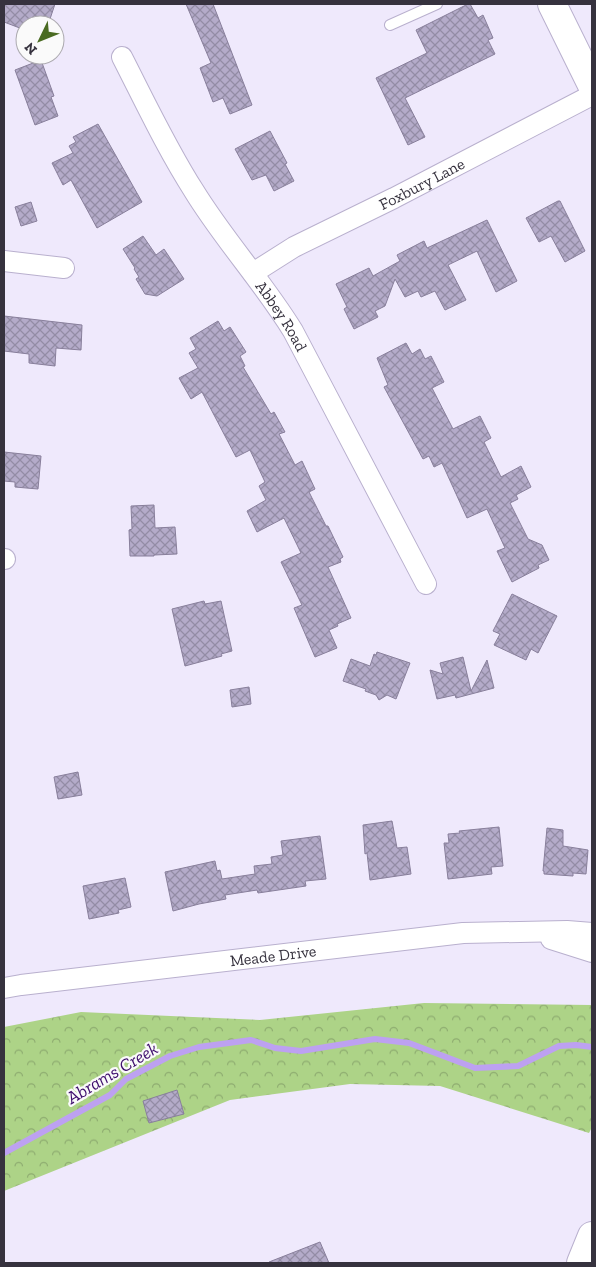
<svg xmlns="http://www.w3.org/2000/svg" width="596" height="1267" viewBox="0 0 596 1267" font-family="'Zilla Slab',serif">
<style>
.forest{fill:url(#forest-crowns)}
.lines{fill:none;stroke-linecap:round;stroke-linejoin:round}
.stream{stroke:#bda1f1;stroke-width:6}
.building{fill:url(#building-cross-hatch);stroke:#887f9b}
.lane-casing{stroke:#b9b0ce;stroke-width:12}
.street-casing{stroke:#b9b0ce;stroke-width:22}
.secondary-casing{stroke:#b9b0ce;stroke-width:30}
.lane{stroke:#fff;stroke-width:10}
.street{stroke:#fff;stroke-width:20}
.secondary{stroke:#fff;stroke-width:28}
.labels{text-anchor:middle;stroke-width:4.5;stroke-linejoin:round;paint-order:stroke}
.street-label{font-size:16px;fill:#36323e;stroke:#fafafa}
.water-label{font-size:18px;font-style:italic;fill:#3d0d6c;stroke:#fafafa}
</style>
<defs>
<pattern id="forest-crowns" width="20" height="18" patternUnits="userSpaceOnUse" patternTransform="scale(1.25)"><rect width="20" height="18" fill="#add387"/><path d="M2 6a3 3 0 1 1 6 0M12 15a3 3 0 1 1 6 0" fill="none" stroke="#8eac70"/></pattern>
<pattern id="building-cross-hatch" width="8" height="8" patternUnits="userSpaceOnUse" patternTransform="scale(1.25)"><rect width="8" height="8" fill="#b4abc9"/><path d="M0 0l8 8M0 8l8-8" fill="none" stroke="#938ca5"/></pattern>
</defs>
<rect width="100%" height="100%" fill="#efe9fc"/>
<path class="forest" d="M 424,1003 L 592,1005 L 592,1127 L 589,1133 L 440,1086 L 350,1084 L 230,1100 L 4,1191 L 4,1027 L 81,1012 L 260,1020 Z"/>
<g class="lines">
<path class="stream" d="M 4,1153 L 110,1095 L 126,1079 L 170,1056 L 199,1047 L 251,1040 L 275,1048 L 301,1051 L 375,1039 L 409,1043 L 475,1068 L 518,1066 L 559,1046 L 576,1045 L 592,1047"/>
</g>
<g class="building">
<path d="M 4,4 L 55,4 L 48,25 L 25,25 L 25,30 L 4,22 Z"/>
<path d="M 186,4 L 213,4 L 252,105 L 230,114 L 223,98 L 213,102 L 200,68 L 211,63 Z"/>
<path d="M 468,4 L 470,4 L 478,18 L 483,15 L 493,38 L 488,40 L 495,54 L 405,98 L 425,137 L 408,145 L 376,78 L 427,53 L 416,30 Z"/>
<path d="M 41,60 L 54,96 L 51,97 L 58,116 L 35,125 L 15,70 Z"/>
<path d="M 98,124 L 142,202 L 97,228 L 71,180 L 63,185 L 52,163 L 73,153 L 69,146 L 76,142 L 73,137 Z"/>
<path d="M 270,131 L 287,163 L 285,164 L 294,181 L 274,191 L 266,175 L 252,180 L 235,149 Z"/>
<path d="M 558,201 L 560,201 L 585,251 L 565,262 L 551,236 L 539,242 L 526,218 Z"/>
<path d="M 31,202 L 37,221 L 21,226 L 15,207 Z"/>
<path d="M 487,220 L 517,281 L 496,292 L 477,251 L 448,265 L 466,300 L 445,310 L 435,291 L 421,297 L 418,291 L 405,297 L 395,279 L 385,306 L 375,311 L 378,317 L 354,329 L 344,309 L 347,307 L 336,284 L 369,268 L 373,276 L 400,261 L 397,255 L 424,241 L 427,248 Z"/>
<path d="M 143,236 L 156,255 L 164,249 L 184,279 L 157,296 L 145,294 L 136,279 L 139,277 L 134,269 L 135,268 L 123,249 Z"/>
<path d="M 4,316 L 82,325 L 81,350 L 56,348 L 55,366 L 29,363 L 29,354 L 4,351 Z"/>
<path d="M 218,321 L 224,331 L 230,327 L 246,352 L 240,356 L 245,366 L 243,367 L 271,414 L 274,412 L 285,432 L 279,434 L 295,465 L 302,461 L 315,489 L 309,492 L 326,526 L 328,526 L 343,557 L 340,559 L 341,562 L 328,567 L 351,618 L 337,624 L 338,626 L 329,630 L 337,648 L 315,657 L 294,608 L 302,605 L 281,562 L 301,553 L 284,518 L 257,532 L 247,511 L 266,500 L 259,486 L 265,482 L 250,450 L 236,457 L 202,392 L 191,399 L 179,378 L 198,368 L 189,353 L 196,349 L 190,338 Z"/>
<path d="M 406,343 L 412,354 L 420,349 L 425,359 L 431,356 L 444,382 L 432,388 L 453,429 L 480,416 L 491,438 L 484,442 L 501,477 L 521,466 L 531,487 L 516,495 L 518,499 L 510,503 L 528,539 L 542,545 L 549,560 L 538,565 L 539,568 L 512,582 L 497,551 L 505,548 L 487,509 L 467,518 L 442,463 L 434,467 L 429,456 L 423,459 L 384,387 L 388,385 L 377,358 Z"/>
<path d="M 4,452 L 41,456 L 38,489 L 15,487 L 15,482 L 4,481 Z"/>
<path d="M 154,505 L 155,528 L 175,527 L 177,554 L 154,555 L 154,556 L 130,556 L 129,530 L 132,529 L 131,506 Z"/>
<path d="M 512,594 L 557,616 L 538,653 L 531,649 L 526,660 L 494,645 L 500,634 L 493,631 Z"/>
<path d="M 204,601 L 205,604 L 221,601 L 232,651 L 221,654 L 222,656 L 185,666 L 172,609 Z"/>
<path d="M 377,652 L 410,663 L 396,699 L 387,695 L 379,700 L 376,695 L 365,691 L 366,689 L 343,681 L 351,659 L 370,666 L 374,654 L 376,655 Z"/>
<path d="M 463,657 L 471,691 L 487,660 L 494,688 L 456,698 L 455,695 L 437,699 L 430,670 L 443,674 L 440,663 Z"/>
<path d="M 249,687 L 251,704 L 232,707 L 230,690 Z"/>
<path d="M 78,772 L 82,795 L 58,799 L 54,777 Z"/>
<path d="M 392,821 L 397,848 L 407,847 L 411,874 L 370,880 L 367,853 L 365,854 L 363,825 Z"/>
<path d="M 499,827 L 503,866 L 491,867 L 492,874 L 448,879 L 444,843 L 449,843 L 448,834 L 460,833 L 459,831 Z"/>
<path d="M 547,828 L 563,830 L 563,846 L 588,850 L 586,874 L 573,873 L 573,876 L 544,874 L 544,871 L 543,871 Z"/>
<path d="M 320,836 L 326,879 L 305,881 L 306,886 L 258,893 L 257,890 L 225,895 L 226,899 L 199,904 L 173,911 L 165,872 L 215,861 L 217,871 L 220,870 L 222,879 L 255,874 L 254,866 L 272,864 L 271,857 L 283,855 L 281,841 Z"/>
<path d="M 125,878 L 131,907 L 118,910 L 119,913 L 89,919 L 83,886 Z"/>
<path d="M 177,1090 L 184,1114 L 149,1123 L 143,1101 Z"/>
<path d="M 320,1242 L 329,1263 L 269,1263 L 269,1262 Z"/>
</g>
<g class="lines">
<g class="lane-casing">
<path id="lane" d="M 390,25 L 437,4"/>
</g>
<g class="street-casing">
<g id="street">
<path id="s1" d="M 122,57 C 145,102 167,149 194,191 C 224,240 263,282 293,331 L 426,584"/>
<path d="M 4,261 L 64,268"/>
<path id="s2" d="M 253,273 L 294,247 L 394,198 L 592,95"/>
<path d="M 4,559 L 5,559"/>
<path d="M 551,939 L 592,952"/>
<path id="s3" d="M 4,988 L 21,985 L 463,933 L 567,931 L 592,933"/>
</g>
</g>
<g class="secondary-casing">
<g id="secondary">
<path d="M 552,4 L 592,85"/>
<path d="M 581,1263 L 592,1236"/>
</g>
</g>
<use href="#lane" class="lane"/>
<use href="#street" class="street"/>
<use href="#secondary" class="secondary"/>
</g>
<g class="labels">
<g class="street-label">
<text dy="6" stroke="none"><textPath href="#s2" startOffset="191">Foxbury Lane</textPath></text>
<text dy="6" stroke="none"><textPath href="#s1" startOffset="305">Abbey Road</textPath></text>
<text dy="6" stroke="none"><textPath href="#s3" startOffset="271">Meade Drive</textPath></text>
</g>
<g class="water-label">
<text transform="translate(112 1073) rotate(-31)" y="6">Abrams Creek</text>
</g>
</g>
<rect width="596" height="1267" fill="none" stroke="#36323e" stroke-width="10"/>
<g transform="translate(40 40) rotate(227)"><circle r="24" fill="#fafafa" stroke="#acaaaf"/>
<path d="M0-4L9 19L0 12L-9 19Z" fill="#4a6b22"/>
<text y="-8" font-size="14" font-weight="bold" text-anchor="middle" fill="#36323e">N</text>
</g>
</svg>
